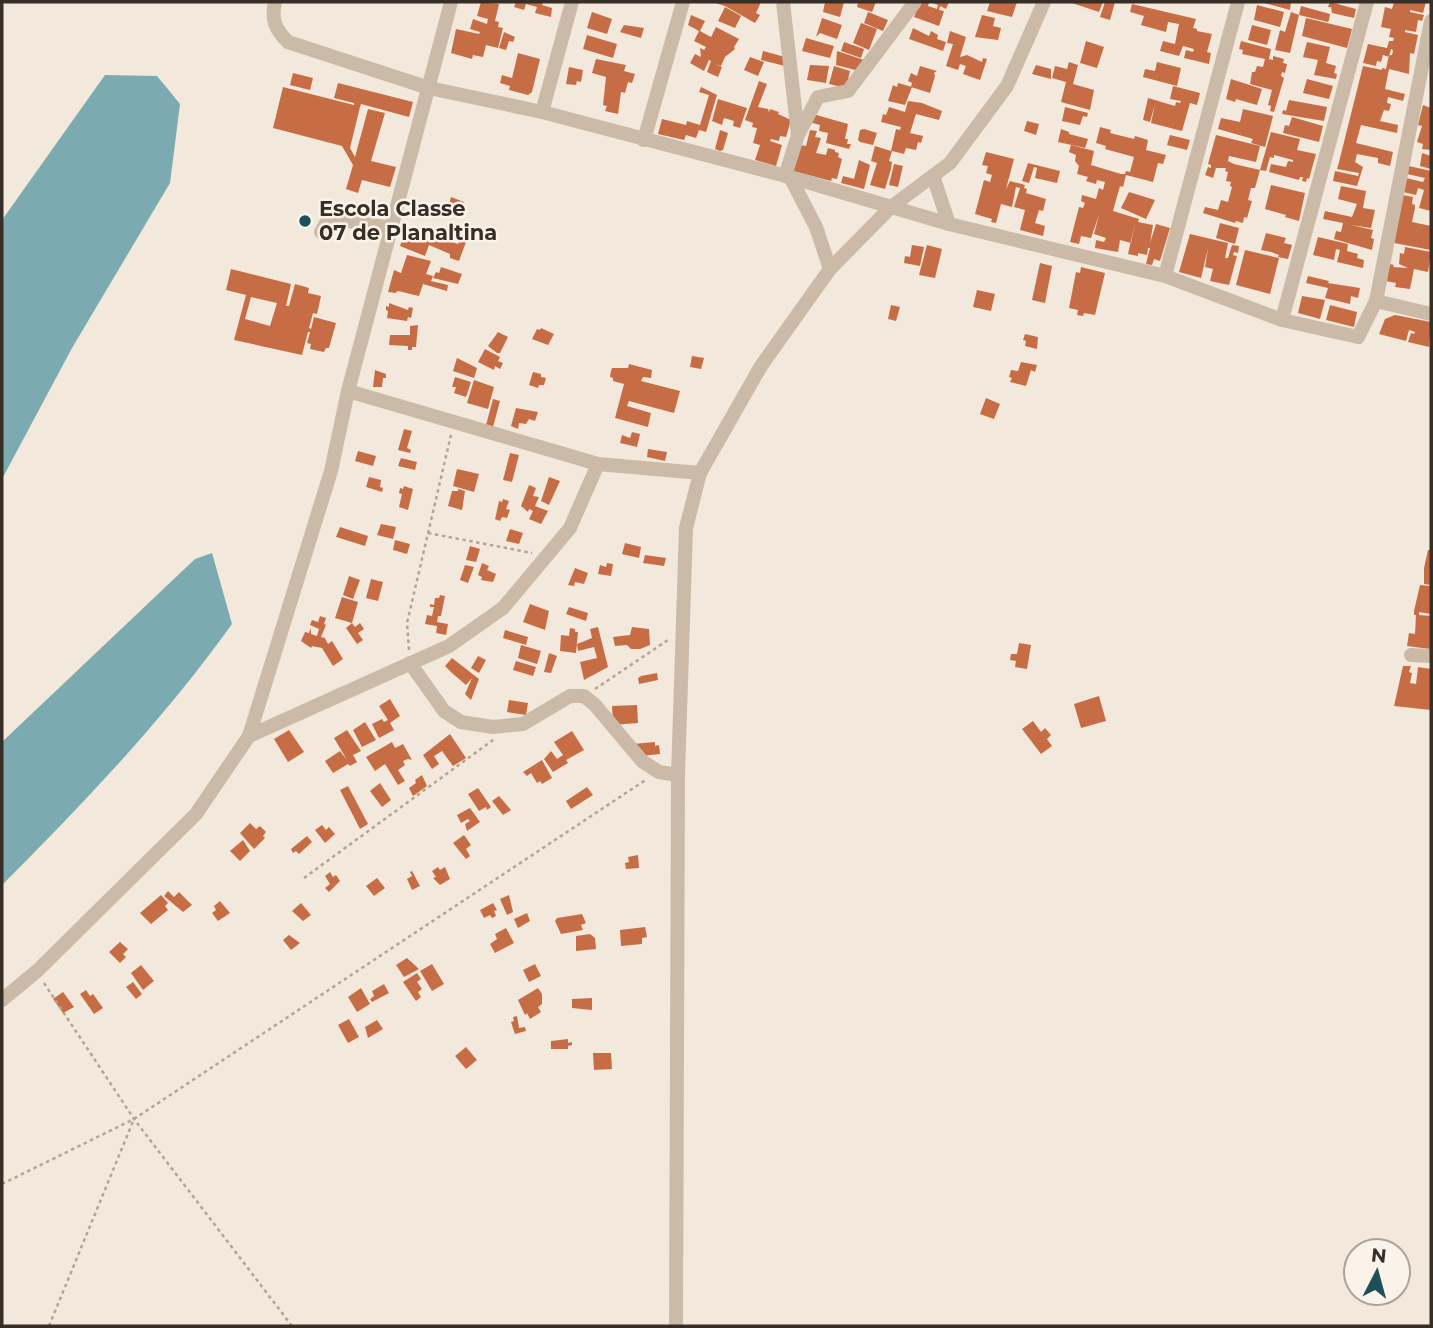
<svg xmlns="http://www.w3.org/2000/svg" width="1433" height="1328" viewBox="0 0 1433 1328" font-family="Montserrat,sans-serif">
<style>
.water{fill:#7baab0}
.building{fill:#c76d46;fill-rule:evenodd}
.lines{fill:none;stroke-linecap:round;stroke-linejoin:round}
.path{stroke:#b6a492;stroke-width:2.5;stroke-dasharray:3.5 3.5;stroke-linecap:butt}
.minor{stroke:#cbbaa8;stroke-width:14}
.poi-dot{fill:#1d5159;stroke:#faf3e9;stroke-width:2.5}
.labels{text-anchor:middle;stroke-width:5;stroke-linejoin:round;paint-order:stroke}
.poi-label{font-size:21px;font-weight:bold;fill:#372e28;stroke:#faf3e9;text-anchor:start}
</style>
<rect width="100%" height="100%" fill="#f2e9dc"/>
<g class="water">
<path d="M 105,75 L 157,76 L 180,104 L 170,183 L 72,348 L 2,479 L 2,220 Z"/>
<path d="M 212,553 L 232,624 C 164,719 84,803 2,885 L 2,742 L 195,559 Z"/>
</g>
<g class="building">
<path d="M 481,2 L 499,4 L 495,21 L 499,22 L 498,27 L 503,28 L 498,48 L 486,45 L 483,57 L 473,55 L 472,59 L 451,53 L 456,29 L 479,34 L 480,32 L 470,29 L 473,19 L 487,24 L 488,19 L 477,16 Z"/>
<path d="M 516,2 L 543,2 L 542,5 L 552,8 L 551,17 L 535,13 L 537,7 L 526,4 L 524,10 L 514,7 Z"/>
<path d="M 712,2 L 761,2 L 756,13 L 760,15 L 755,23 L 725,6 Z"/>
<path d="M 825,2 L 844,2 L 840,17 L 823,12 Z"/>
<path d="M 858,2 L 876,2 L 872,12 L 857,7 Z"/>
<path d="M 920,2 L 929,2 L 928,6 L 937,9 L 938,5 L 930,2 L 949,2 L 946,9 L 940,6 L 939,10 L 944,11 L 939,26 L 914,17 Z"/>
<path d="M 990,2 L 1017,2 L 1012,17 L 987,11 Z"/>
<path d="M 1069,2 L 1103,2 L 1099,12 Z"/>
<path d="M 1105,2 L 1115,2 L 1110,20 L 1100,17 Z"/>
<path d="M 1261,2 L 1291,2 L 1290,10 Z"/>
<path d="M 1330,2 L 1356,9 L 1354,18 L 1332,13 L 1331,7 L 1328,7 Z"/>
<path d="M 1394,2 L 1426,2 L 1423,13 L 1410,10 L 1410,12 L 1424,15 L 1422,21 L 1418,20 L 1416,32 L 1405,30 L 1405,32 L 1418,35 L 1414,54 L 1410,53 L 1409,74 L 1389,69 L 1385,89 L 1405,94 L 1403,101 L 1388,97 L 1387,103 L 1391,104 L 1389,111 L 1384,110 L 1380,121 L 1398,125 L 1397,133 L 1361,125 L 1356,143 L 1393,152 L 1390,166 L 1378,163 L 1378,158 L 1357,154 L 1355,162 L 1363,167 L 1357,186 L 1333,181 L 1335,171 L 1358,176 L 1359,173 L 1337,169 L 1339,162 L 1363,66 L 1382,70 L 1382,68 L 1386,69 L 1389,55 L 1392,55 L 1393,50 L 1391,49 L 1389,57 L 1383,55 L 1381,62 L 1377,61 L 1376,66 L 1363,63 L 1368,44 L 1387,48 L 1389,41 L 1393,41 L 1394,38 L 1389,37 L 1391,29 L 1381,27 L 1385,7 L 1392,9 Z"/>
<path d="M 1132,4 L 1196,19 L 1193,28 L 1197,29 L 1197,31 L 1212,34 L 1207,52 L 1211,53 L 1209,64 L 1184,58 L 1186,50 L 1193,52 L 1194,49 L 1183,46 L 1179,56 L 1160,51 L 1163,41 L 1175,44 L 1179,24 L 1168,22 L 1166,32 L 1141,25 L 1144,16 L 1130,12 Z"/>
<path d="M 1257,5 L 1284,12 L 1280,27 L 1254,20 Z"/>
<path d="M 1301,6 L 1330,14 L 1329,20 L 1328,22 L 1299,15 Z"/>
<path d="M 725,7 L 741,16 L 735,28 L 718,21 Z"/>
<path d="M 592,12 L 612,19 L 607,34 L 587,28 Z"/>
<path d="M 868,12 L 888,20 L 883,31 L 864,23 Z"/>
<path d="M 1291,12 L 1299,15 L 1290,53 L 1275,50 L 1280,30 L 1285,32 Z"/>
<path d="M 691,15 L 705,21 L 700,31 L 711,37 L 716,27 L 739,39 L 734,47 L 735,49 L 725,57 L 721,66 L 715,64 L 722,67 L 718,77 L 707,72 L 711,61 L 709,60 L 704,71 L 690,63 L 695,54 L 701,57 L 700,48 L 704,50 L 706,47 L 694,41 L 699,31 L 688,25 Z"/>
<path d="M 982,15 L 995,18 L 993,26 L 1001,28 L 998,40 L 975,37 Z"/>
<path d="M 822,18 L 842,25 L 837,39 L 820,33 L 816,37 Z"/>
<path d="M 1306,18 L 1352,29 L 1347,48 L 1302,36 Z"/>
<path d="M 861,23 L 877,29 L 869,50 L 853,43 Z"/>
<path d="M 624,25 L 644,28 L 641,38 L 620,32 Z"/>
<path d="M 1252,25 L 1271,30 L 1267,45 L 1248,40 Z"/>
<path d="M 913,28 L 929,36 L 931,31 L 938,35 L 937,39 L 946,42 L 943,51 L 909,39 Z"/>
<path d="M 950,31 L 966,37 L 960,57 L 967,55 L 982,62 L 983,58 L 987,59 L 980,80 L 963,74 L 966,66 L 960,64 L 958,70 L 946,66 L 953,44 L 947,43 Z"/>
<path d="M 504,32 L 515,37 L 513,42 L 509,41 L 506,50 L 499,48 Z"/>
<path d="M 587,35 L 617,44 L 613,58 L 583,49 Z"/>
<path d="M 806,38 L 834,46 L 830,58 L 802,51 Z"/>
<path d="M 1086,41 L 1104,47 L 1097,68 L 1080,63 Z"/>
<path d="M 1241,41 L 1271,49 L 1269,59 L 1273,60 L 1273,56 L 1284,59 L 1283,63 L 1287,64 L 1285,73 L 1282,72 L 1281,76 L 1284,78 L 1274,112 L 1270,111 L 1271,106 L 1268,105 L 1272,90 L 1250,84 L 1252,72 L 1255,72 L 1257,66 L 1263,67 L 1265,59 L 1242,54 L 1243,50 L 1239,49 Z"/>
<path d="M 844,42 L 864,49 L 861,58 L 841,51 Z"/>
<path d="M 1307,42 L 1330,47 L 1326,63 L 1336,66 L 1334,73 L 1337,74 L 1336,79 L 1314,75 L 1318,60 L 1303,57 Z"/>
<path d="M 763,51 L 785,57 L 785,66 L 761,60 Z"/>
<path d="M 837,51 L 867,61 L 863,72 L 836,65 Z"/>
<path d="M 518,53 L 540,59 L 532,92 L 528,95 L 509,90 L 510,86 L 500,83 L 502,75 L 512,78 Z"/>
<path d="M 750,57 L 764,62 L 758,76 L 744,70 Z"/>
<path d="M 596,59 L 626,65 L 624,71 L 635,74 L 632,83 L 628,82 L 625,93 L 621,92 L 618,114 L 605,111 L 607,106 L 603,105 L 606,77 L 592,73 Z"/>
<path d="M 1069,62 L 1078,65 L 1073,84 L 1094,90 L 1090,110 L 1061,102 L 1066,82 L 1052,78 L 1055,66 L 1067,69 Z"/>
<path d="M 1157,62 L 1181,68 L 1177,86 L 1143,77 L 1145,69 L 1155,71 Z"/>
<path d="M 810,65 L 829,66 L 826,83 L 807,80 Z"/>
<path d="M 1036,65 L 1051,69 L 1051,79 L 1032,74 Z"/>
<path d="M 834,66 L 850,71 L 846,88 L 829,84 Z"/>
<path d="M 920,66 L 937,71 L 934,73 L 935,76 L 930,93 L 911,87 L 912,83 L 908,81 L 911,73 L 917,76 Z"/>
<path d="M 569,67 L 583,70 L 581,82 L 577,81 L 576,85 L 566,84 Z"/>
<path d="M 293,73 L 313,78 L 310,90 L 290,85 Z"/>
<path d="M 1231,79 L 1262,89 L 1257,105 L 1236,99 L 1235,102 L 1226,99 Z"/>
<path d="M 1307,79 L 1333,86 L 1329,99 L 1303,93 Z"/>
<path d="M 759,81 L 767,84 L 758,107 L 768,109 L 769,112 L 770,109 L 779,112 L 778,114 L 791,120 L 786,137 L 780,136 L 779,141 L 771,139 L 770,141 L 782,145 L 776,166 L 755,160 L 760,145 L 753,143 L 757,128 L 752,127 L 753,123 L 745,120 Z"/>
<path d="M 338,83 L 413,102 L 409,117 L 361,104 L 360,107 L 350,148 L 355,157 L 368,109 L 385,113 L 371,161 L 396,167 L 390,187 L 362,180 L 358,193 L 346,189 L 353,165 L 342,146 L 273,128 L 283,87 L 354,105 L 354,103 L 334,98 Z"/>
<path d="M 898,83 L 912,87 L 905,105 L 888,101 L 893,85 L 897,87 Z"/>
<path d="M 1173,86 L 1200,93 L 1197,105 L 1190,103 L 1182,131 L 1151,123 L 1155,104 L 1150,122 L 1143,120 L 1148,98 L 1175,106 L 1176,102 L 1180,103 L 1181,101 L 1170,99 Z"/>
<path d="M 701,87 L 717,95 L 706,132 L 699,130 L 696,138 L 686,135 L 684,140 L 658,134 L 662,119 L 686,125 L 687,121 L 700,125 L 709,95 L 699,92 Z"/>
<path d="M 718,99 L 747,108 L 740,128 L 733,126 L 734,121 L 724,118 L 722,125 L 712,121 Z"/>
<path d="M 1289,100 L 1327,107 L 1324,121 L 1282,114 L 1283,110 L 1286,111 Z"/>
<path d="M 908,101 L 922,103 L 942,111 L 939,120 L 916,114 L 910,133 L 923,136 L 921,143 L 918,142 L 916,150 L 906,148 L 904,154 L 892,151 L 889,161 L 892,162 L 891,169 L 885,189 L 870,185 L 877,163 L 871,161 L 875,146 L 891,151 L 896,129 L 900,130 L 901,127 L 881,122 L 883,114 L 886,115 L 889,107 L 905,112 Z"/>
<path d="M 1423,105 L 1431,108 L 1431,150 L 1422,149 L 1423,144 L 1417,142 L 1422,126 L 1418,125 Z"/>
<path d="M 1065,107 L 1088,113 L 1087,117 L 1083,116 L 1080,125 L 1062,121 Z"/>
<path d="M 1243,109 L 1273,116 L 1265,147 L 1251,143 L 1253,139 L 1218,129 L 1221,118 L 1240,122 Z"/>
<path d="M 813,114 L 848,124 L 845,139 L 848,139 L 847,144 L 851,144 L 849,149 L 826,143 L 828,133 L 819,131 L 820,125 L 809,122 Z"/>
<path d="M 1292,117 L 1323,126 L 1319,142 L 1283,133 L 1285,125 L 1289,126 Z"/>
<path d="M 1027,121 L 1039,124 L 1036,135 L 1024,131 Z"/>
<path d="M 1100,127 L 1111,130 L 1110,133 L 1134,139 L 1135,136 L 1148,140 L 1146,150 L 1166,155 L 1163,164 L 1158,163 L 1153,182 L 1126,175 L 1123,187 L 1120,186 L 1113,211 L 1139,219 L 1138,222 L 1153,225 L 1150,243 L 1156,224 L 1170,228 L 1160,261 L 1154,259 L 1152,265 L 1146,264 L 1150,248 L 1148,248 L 1147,255 L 1138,253 L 1138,256 L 1128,254 L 1135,223 L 1131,243 L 1120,240 L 1118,252 L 1095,248 L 1096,240 L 1104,242 L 1106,238 L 1094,234 L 1099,215 L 1091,238 L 1081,236 L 1079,244 L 1070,242 L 1079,207 L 1083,208 L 1085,203 L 1081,201 L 1082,195 L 1096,199 L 1099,188 L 1103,190 L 1105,182 L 1097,180 L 1096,184 L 1086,181 L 1088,177 L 1077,174 L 1079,166 L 1075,161 L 1076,155 L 1069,152 L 1071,145 L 1094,151 L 1091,165 L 1121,174 L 1125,174 L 1126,171 L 1130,172 L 1134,157 L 1105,149 L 1106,146 L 1096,143 Z"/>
<path d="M 864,129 L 877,133 L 873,145 L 860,142 L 858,140 L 860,130 Z"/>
<path d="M 1061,129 L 1069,132 L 1069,134 L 1088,139 L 1085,148 L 1058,142 Z"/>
<path d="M 720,130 L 728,133 L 723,150 L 720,151 L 715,149 Z"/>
<path d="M 810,130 L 817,131 L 815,137 L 821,138 L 816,153 L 826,155 L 828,148 L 835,150 L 835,152 L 839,153 L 838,157 L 842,159 L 837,179 L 832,178 L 831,181 L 793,171 L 800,145 L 806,146 Z"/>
<path d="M 1271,132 L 1300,139 L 1297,150 L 1316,154 L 1309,179 L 1307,178 L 1306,182 L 1302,181 L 1303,177 L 1300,177 L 1299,180 L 1269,172 L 1271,164 L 1286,167 L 1288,161 L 1293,162 L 1293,160 L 1274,155 L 1274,158 L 1270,157 L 1266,171 L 1260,170 Z"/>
<path d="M 1170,135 L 1190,140 L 1187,150 L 1167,145 Z"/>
<path d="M 1216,135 L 1260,146 L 1256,162 L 1229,156 L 1228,161 L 1234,164 L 1260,170 L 1255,188 L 1251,188 L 1248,200 L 1252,201 L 1247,218 L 1244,217 L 1243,223 L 1236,221 L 1235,223 L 1203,213 L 1205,207 L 1218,210 L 1221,200 L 1228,202 L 1232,187 L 1230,186 L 1231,182 L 1226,181 L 1228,172 L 1225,171 L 1226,168 L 1216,168 L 1213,178 L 1205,175 L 1208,167 L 1211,168 L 1211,165 L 1208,164 Z"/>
<path d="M 986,152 L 1014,159 L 1006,189 L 1010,181 L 1025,185 L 1024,188 L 1027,189 L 1025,196 L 1026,193 L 1046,199 L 1043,211 L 1039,210 L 1035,223 L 1045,226 L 1043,236 L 1020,230 L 1025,210 L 1014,207 L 1020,188 L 1016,187 L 1012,207 L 1001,204 L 996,223 L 991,222 L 992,219 L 975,214 L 984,180 L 990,182 L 992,175 L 986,173 L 988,166 L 982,165 Z"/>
<path d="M 1422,153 L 1431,156 L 1431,169 L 1420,166 Z"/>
<path d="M 859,160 L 870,165 L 864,189 L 841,183 L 843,176 L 854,179 Z"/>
<path d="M 1028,163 L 1060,171 L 1057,183 L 1035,178 L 1037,168 L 1034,167 L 1029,183 L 1022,181 Z"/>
<path d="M 894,164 L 903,166 L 898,187 L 889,185 Z"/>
<path d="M 1409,166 L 1431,171 L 1431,211 L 1419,208 L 1424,190 L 1418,188 L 1416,195 L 1403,192 L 1406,178 L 1423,182 L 1425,178 L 1407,174 Z"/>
<path d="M 1271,185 L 1305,193 L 1299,221 L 1285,217 L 1286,215 L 1265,209 Z"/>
<path d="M 1341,186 L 1366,191 L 1363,208 L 1375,210 L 1371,228 L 1351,225 L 1373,230 L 1371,238 L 1374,239 L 1372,250 L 1334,239 L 1336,231 L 1341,232 L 1343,223 L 1323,219 L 1325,211 L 1352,217 L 1357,204 L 1338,199 Z"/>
<path d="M 1129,192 L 1155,200 L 1146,219 L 1121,208 Z"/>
<path d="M 1403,195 L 1413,197 L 1412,204 L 1415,205 L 1415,208 L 1412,222 L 1431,226 L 1431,250 L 1394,243 Z"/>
<path d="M 451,197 L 464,202 L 461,213 L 448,209 Z"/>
<path d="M 1220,223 L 1239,228 L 1235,244 L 1216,238 Z"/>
<path d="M 406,229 L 416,232 L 414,239 L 418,240 L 421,229 L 438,236 L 439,233 L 444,234 L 443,238 L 455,243 L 458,244 L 460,239 L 466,242 L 459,261 L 450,258 L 450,254 L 429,245 L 425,256 L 400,246 Z"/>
<path d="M 1266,233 L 1286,238 L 1284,243 L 1292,245 L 1288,259 L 1278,257 L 1279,255 L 1271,252 L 1261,250 Z"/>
<path d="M 1190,234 L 1228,243 L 1225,258 L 1228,258 L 1232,245 L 1239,246 L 1238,253 L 1234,252 L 1233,255 L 1237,256 L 1229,285 L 1210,281 L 1213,269 L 1205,267 L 1208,248 L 1201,278 L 1179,272 Z"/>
<path d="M 1318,237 L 1348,244 L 1347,251 L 1358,254 L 1357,258 L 1364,260 L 1363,268 L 1337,262 L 1340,250 L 1336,249 L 1334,260 L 1313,255 Z"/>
<path d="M 912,245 L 924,247 L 920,266 L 904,263 L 905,256 L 910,257 Z"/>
<path d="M 927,245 L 942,249 L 935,278 L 919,275 Z"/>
<path d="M 1405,247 L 1431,252 L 1428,272 L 1414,269 L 1410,289 L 1395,287 L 1396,283 L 1386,281 L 1389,264 L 1394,265 L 1393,267 L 1408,268 L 1399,264 L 1400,253 L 1404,254 Z"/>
<path d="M 1245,250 L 1279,258 L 1270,294 L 1236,285 Z"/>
<path d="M 407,255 L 431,261 L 426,274 L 433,276 L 431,281 L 448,285 L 447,291 L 423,284 L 419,296 L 398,291 L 395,293 L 388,292 L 394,270 L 401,273 Z"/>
<path d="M 1040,263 L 1052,266 L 1045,303 L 1032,300 Z"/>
<path d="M 441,267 L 462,274 L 458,284 L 433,278 L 436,272 L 439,273 Z"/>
<path d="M 1081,267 L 1105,273 L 1095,315 L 1084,313 L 1083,316 L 1077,315 L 1078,310 L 1069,308 L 1076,272 L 1080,273 Z"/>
<path d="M 231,269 L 291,284 L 286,306 L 289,306 L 295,284 L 309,288 L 308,293 L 321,296 L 317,314 L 313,313 L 309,328 L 311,329 L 314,317 L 336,323 L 329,348 L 326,348 L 324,352 L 310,349 L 311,344 L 307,343 L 310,332 L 308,332 L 302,355 L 234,340 L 246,295 L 226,290 ZM 251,297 L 277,303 L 270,326 L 245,319 Z"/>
<path d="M 1308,276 L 1329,281 L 1328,283 L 1360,288 L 1358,298 L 1351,296 L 1350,304 L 1325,298 L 1328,288 L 1306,283 Z"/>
<path d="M 977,290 L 995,294 L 991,311 L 973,307 Z"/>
<path d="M 1302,296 L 1325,300 L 1320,319 L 1298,313 Z"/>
<path d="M 389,303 L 408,310 L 409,307 L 413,308 L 411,318 L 408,317 L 407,321 L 387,318 L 388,311 L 386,310 L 386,306 L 389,307 Z"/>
<path d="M 891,305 L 900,307 L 896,321 L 888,319 Z"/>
<path d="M 1330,305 L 1357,312 L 1354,327 L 1326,320 Z"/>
<path d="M 1395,315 L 1431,322 L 1429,347 L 1408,342 L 1411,333 L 1414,334 L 1415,332 L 1409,330 L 1406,341 L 1379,334 L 1385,319 Z"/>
<path d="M 418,325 L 416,347 L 412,347 L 412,350 L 408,350 L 408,346 L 389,345 L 390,335 L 410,335 L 410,326 Z"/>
<path d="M 541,328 L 554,334 L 548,345 L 532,339 L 537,329 L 540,330 Z"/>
<path d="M 498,332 L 508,337 L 500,353 L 497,353 L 488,346 Z"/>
<path d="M 1025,334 L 1038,337 L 1037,349 L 1025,346 L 1026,341 L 1023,340 Z"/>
<path d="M 485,349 L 500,357 L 498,361 L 503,363 L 500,369 L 495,366 L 494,370 L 478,362 Z"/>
<path d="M 692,356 L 704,358 L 701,369 L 690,367 Z"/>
<path d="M 457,358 L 477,368 L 474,378 L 453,371 Z"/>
<path d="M 1021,362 L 1037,365 L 1035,372 L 1031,370 L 1026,386 L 1010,382 L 1012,378 L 1009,377 L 1011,370 L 1018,371 Z"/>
<path d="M 629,364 L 652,370 L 651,378 L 643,377 L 641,381 L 680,391 L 674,413 L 629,401 L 627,406 L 651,413 L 648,427 L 615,418 L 624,384 L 613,381 L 613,378 L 610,377 L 611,371 L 612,368 L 628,368 Z"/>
<path d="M 375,370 L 386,374 L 386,378 L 383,378 L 382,387 L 373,387 Z"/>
<path d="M 533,372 L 541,374 L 541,377 L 546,378 L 544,385 L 539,385 L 538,388 L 529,385 Z"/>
<path d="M 455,377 L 471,382 L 466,397 L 454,393 L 456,387 L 452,387 Z"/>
<path d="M 474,380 L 494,387 L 488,409 L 467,403 Z"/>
<path d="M 986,398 L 1000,404 L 994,419 L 980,414 Z"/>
<path d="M 493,399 L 500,401 L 493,427 L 486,425 Z"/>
<path d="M 516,408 L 538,412 L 535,421 L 529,419 L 526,424 L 519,423 L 518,429 L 511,426 Z"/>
<path d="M 404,429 L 412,431 L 407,448 L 411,450 L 410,453 L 398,450 Z"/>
<path d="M 632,432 L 640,434 L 637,447 L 620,443 L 622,435 L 630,438 Z"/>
<path d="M 648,449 L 667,452 L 665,461 L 647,457 Z"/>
<path d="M 358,451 L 376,456 L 373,466 L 355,461 Z"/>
<path d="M 510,453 L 519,455 L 512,482 L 503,480 Z"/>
<path d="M 401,458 L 417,462 L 415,470 L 398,466 Z"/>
<path d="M 457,469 L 479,474 L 474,492 L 453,486 Z"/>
<path d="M 369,477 L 381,480 L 380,487 L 383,488 L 382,492 L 366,487 Z"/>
<path d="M 549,477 L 560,481 L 549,505 L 541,501 Z"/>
<path d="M 529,485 L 536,488 L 533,496 L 539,497 L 535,506 L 548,511 L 541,524 L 529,519 L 533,511 L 529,509 L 528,512 L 521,506 Z"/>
<path d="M 404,486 L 413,489 L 408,510 L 399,507 L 402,494 L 399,493 L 400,488 L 403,489 Z"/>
<path d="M 458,489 L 465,491 L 462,510 L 448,506 L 452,491 L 458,491 Z"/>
<path d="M 503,499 L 509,501 L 506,509 L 510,510 L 507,518 L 502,517 L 500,521 L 495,519 L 496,515 L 499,501 L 502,502 Z"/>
<path d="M 381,524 L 396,527 L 393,539 L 377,535 Z"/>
<path d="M 340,527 L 368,536 L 365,546 L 336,537 Z"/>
<path d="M 510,529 L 523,533 L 519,544 L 506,541 Z"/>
<path d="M 395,540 L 410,544 L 407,554 L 393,550 Z"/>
<path d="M 625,543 L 641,547 L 639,558 L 622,554 Z"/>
<path d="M 470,546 L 480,549 L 476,562 L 466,560 Z"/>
<path d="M 1428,550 L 1431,550 L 1431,585 L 1424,584 L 1424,568 Z"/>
<path d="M 645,555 L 666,558 L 664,566 L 643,563 Z"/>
<path d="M 482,563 L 489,566 L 487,570 L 496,574 L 493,582 L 481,580 L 482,577 L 478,575 Z"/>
<path d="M 607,563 L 613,564 L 611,576 L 598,574 L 600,565 L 606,567 Z"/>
<path d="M 465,565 L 474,567 L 468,583 L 460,580 Z"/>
<path d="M 575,568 L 588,573 L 584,584 L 575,582 L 574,586 L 568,585 Z"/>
<path d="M 349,576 L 360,580 L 353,599 L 343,595 Z"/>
<path d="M 371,579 L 383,582 L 378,601 L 366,598 Z"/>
<path d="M 1420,585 L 1430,586 L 1431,614 L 1419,612 L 1419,615 L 1431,616 L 1430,649 L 1407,646 L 1409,633 L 1415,634 L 1416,615 L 1414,615 L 1414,611 Z"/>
<path d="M 440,595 L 445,596 L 441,616 L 438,616 L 437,622 L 448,624 L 446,635 L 436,633 L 437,626 L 425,624 L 427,615 L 432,616 L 434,607 L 430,607 L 430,604 L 434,605 L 435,598 L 439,598 Z"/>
<path d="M 342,597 L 358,602 L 352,623 L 335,618 Z"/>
<path d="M 530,604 L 549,611 L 545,630 L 523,622 Z"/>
<path d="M 569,607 L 588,613 L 586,621 L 566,614 Z"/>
<path d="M 320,616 L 326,618 L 324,624 L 326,625 L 321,637 L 325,638 L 328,644 L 332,641 L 343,659 L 333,666 L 322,648 L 312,646 L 311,648 L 301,641 L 305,632 L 309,633 L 311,628 L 311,634 L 317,636 L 319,629 L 310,625 L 312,620 L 318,622 Z"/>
<path d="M 352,623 L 355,627 L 360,623 L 364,629 L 358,633 L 363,640 L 357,644 L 346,628 Z"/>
<path d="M 598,627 L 608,667 L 584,680 L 580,662 L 597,658 L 594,647 L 578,651 L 577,644 L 592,638 L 590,629 Z"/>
<path d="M 632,627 L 649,629 L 650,645 L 640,649 L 631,649 L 627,645 L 615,646 L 613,637 L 630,635 Z"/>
<path d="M 570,628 L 575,629 L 575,632 L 578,632 L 576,653 L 560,651 L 561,635 L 569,636 Z"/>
<path d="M 505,630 L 528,637 L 526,645 L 503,638 Z"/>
<path d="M 1019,643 L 1031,645 L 1027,669 L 1015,667 L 1016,661 L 1010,660 L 1011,654 L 1017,654 Z"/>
<path d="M 521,645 L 541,651 L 537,664 L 518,658 Z"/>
<path d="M 549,653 L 557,656 L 551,673 L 544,672 Z"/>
<path d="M 478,656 L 486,660 L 479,673 L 471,668 Z"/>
<path d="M 452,658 L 479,679 L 471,700 L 465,694 L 472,678 L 466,685 L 452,673 L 445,666 Z"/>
<path d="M 516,661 L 536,667 L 533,676 L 513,670 Z"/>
<path d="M 1403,666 L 1411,666 L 1409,672 L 1412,673 L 1410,683 L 1416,684 L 1418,667 L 1431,669 L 1431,710 L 1394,706 Z"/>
<path d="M 657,673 L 658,680 L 639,684 L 638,678 L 641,676 Z"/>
<path d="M 1099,696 L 1106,721 L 1081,728 L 1074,704 Z"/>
<path d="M 390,699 L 400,716 L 390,723 L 394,730 L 379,738 L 372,724 L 382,719 L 384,722 L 388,720 L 379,706 Z"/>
<path d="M 509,700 L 528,703 L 526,715 L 507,712 Z"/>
<path d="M 637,705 L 638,723 L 613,725 L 612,706 Z"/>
<path d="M 1033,721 L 1041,732 L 1045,728 L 1051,735 L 1047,739 L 1052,746 L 1041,754 L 1022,729 Z"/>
<path d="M 365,722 L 376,740 L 362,747 L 353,730 Z"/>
<path d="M 289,730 L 304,752 L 288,762 L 274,739 Z"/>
<path d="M 347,730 L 361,751 L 353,755 L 357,762 L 350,766 L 348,764 L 333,773 L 325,761 L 340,751 L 347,760 L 334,738 Z"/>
<path d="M 572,731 L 584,750 L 566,760 L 568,763 L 553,772 L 544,759 L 551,751 L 557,759 L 563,755 L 554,742 Z"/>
<path d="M 450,734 L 466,758 L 453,766 L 442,751 L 434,756 L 439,764 L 432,769 L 423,755 Z"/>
<path d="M 392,742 L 395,748 L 403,744 L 412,760 L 408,759 L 403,761 L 405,765 L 398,770 L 405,781 L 398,785 L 385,764 L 375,771 L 366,757 Z"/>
<path d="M 655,742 L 655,746 L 659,745 L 660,754 L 641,756 L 633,744 Z"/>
<path d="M 542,760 L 552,778 L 542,784 L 540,781 L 537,783 L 531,773 L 527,776 L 523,772 Z"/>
<path d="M 422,775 L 427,786 L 413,796 L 409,788 L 416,783 L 415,780 Z"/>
<path d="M 380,783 L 391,800 L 382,807 L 370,791 Z"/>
<path d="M 348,786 L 368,824 L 360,829 L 340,790 Z"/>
<path d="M 587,787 L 593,795 L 571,809 L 566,801 Z"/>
<path d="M 478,788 L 491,807 L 487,810 L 486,807 L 479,811 L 468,794 Z"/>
<path d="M 499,796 L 511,810 L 503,815 L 492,801 Z"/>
<path d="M 470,808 L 480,822 L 467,831 L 465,824 L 470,821 L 468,819 L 461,823 L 457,815 Z"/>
<path d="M 250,823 L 256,829 L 260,826 L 266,832 L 263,836 L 265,838 L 254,849 L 240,833 Z"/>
<path d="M 322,825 L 326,830 L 329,827 L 335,834 L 325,843 L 315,830 Z"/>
<path d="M 464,835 L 471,845 L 466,849 L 470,856 L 466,859 L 453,843 Z"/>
<path d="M 307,836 L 312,842 L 299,854 L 296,851 L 293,853 L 291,849 Z"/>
<path d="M 243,840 L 250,851 L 240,861 L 230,851 Z"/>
<path d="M 638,855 L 639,868 L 626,869 L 625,863 L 629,862 L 628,857 Z"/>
<path d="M 438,867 L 440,870 L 445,867 L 450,879 L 440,885 L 433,878 L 436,877 L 432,871 Z"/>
<path d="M 412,871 L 420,886 L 412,890 L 407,879 L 412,876 L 410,872 Z"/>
<path d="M 330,872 L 333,877 L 336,875 L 340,881 L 329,892 L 325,888 L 330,884 L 325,876 Z"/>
<path d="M 377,878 L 385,888 L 374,896 L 366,886 Z"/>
<path d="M 168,891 L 174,897 L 179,892 L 192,905 L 183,912 L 164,896 Z"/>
<path d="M 161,895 L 168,903 L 165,906 L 168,910 L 151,924 L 140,913 Z"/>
<path d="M 509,895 L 513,912 L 507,915 L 500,899 Z"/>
<path d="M 220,901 L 230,913 L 218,921 L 212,913 L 216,910 L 214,906 Z"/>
<path d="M 301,903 L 311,915 L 303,921 L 292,911 Z"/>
<path d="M 493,903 L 497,910 L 494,911 L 496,916 L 492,918 L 490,915 L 484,918 L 480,910 Z"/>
<path d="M 527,913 L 530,921 L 518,928 L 514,919 Z"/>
<path d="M 582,914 L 586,923 L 581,925 L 583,930 L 561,934 L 555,921 L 557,918 Z"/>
<path d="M 645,927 L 647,937 L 642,938 L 642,944 L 621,946 L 620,930 Z"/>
<path d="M 506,928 L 514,943 L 495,953 L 490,944 L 497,939 L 495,934 Z"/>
<path d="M 590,934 L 595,938 L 596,949 L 576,951 L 576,936 Z"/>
<path d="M 289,935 L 300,943 L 291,950 L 283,940 Z"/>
<path d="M 120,942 L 128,949 L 123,954 L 126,957 L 120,963 L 109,952 Z"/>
<path d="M 407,958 L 419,969 L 404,977 L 396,965 Z"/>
<path d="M 432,964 L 444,984 L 432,991 L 420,971 Z"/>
<path d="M 535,964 L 541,976 L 529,982 L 523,970 Z"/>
<path d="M 141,965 L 154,981 L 143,990 L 131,973 Z"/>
<path d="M 417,973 L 421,979 L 417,982 L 422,989 L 418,992 L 421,997 L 416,1001 L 403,982 Z"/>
<path d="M 133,982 L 142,994 L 136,999 L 126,987 Z"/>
<path d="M 384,984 L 389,993 L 372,1002 L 370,999 L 374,996 L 372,991 Z"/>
<path d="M 361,988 L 370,1004 L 357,1012 L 348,997 Z"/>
<path d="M 538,988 L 542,994 L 542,1004 L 538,1007 L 541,1012 L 530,1019 L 527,1013 L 525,1015 L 518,1000 Z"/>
<path d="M 86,990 L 90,996 L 93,994 L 103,1008 L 94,1014 L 80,994 Z"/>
<path d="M 63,992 L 74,1007 L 63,1013 L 53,999 Z"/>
<path d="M 592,998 L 592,1010 L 572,1008 L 572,999 Z"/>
<path d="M 517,1016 L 519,1028 L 525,1027 L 526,1031 L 515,1034 L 511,1022 L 514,1021 L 513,1017 Z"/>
<path d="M 349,1019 L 359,1037 L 348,1043 L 338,1025 Z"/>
<path d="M 377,1020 L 383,1029 L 368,1038 L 365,1027 Z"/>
<path d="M 568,1039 L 568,1043 L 572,1042 L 572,1045 L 568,1046 L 568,1049 L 551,1049 L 551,1041 Z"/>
<path d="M 466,1047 L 477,1060 L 466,1069 L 455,1056 Z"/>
<path d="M 593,1053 L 611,1053 L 612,1069 L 594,1070 Z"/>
</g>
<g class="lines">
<g class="path">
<path d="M 428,533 L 532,553"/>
<path d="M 409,650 L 407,623 L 451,435"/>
<path d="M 595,689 L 668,640"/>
<path d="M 304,878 L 493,740"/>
<path d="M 44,983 L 134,1119 L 292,1326"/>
<path d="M 2,1184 L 134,1119 L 647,779"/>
<path d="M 49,1326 L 134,1119"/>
</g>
<g class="minor">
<path d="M 275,2 C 271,20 275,29 288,42 L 429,88 L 542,112 L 790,177 L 949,224 L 1165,276 L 1282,320 L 1358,337 L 1376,301 L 1431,21"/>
<path d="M 783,2 L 798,135"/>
<path d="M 542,112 L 572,2"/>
<path d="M 644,140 L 683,2"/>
<path d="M 785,176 L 798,135 L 818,97 L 848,91 L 915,2"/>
<path d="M 933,176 L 949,224"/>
<path d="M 790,177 L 816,227 L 830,269"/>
<path d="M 321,232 L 329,218 L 391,228"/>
<path d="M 1165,276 L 1238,2"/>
<path d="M 1376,301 L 1431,314"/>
<path d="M 1282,320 L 1367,2"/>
<path d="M 348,391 L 598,464 L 700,473"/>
<path d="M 1411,655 L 1431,656"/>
<path d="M 410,663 L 444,711 L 461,722 L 493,727 L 523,724 L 570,696 L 584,696 L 595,705 L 642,761 L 659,772 L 678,775"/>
<path d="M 249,736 L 449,646 L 503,608 L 570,528 L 598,464"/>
<path d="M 2,1000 L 37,971 L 196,814 L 249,736 L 331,471 L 348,391 L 451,2"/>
<path d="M 676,1326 L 678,775 L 686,528 L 700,473 L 761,366 L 830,269 L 891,207 L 950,163 L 1007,86 L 1044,2"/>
</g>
</g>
<circle class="poi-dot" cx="305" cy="221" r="7"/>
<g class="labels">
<g class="poi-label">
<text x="319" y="216">Escola Classe<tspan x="319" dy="24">07 de Planaltina</tspan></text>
</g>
</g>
<rect width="1433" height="1328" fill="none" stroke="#372e28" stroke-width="7"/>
<g transform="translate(1377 1272) rotate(6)"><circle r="33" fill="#faf3e9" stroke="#aca49c" stroke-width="2"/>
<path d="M0-5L12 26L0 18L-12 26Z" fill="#1d5159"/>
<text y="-10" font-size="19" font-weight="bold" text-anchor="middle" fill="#372e28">N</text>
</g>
</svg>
